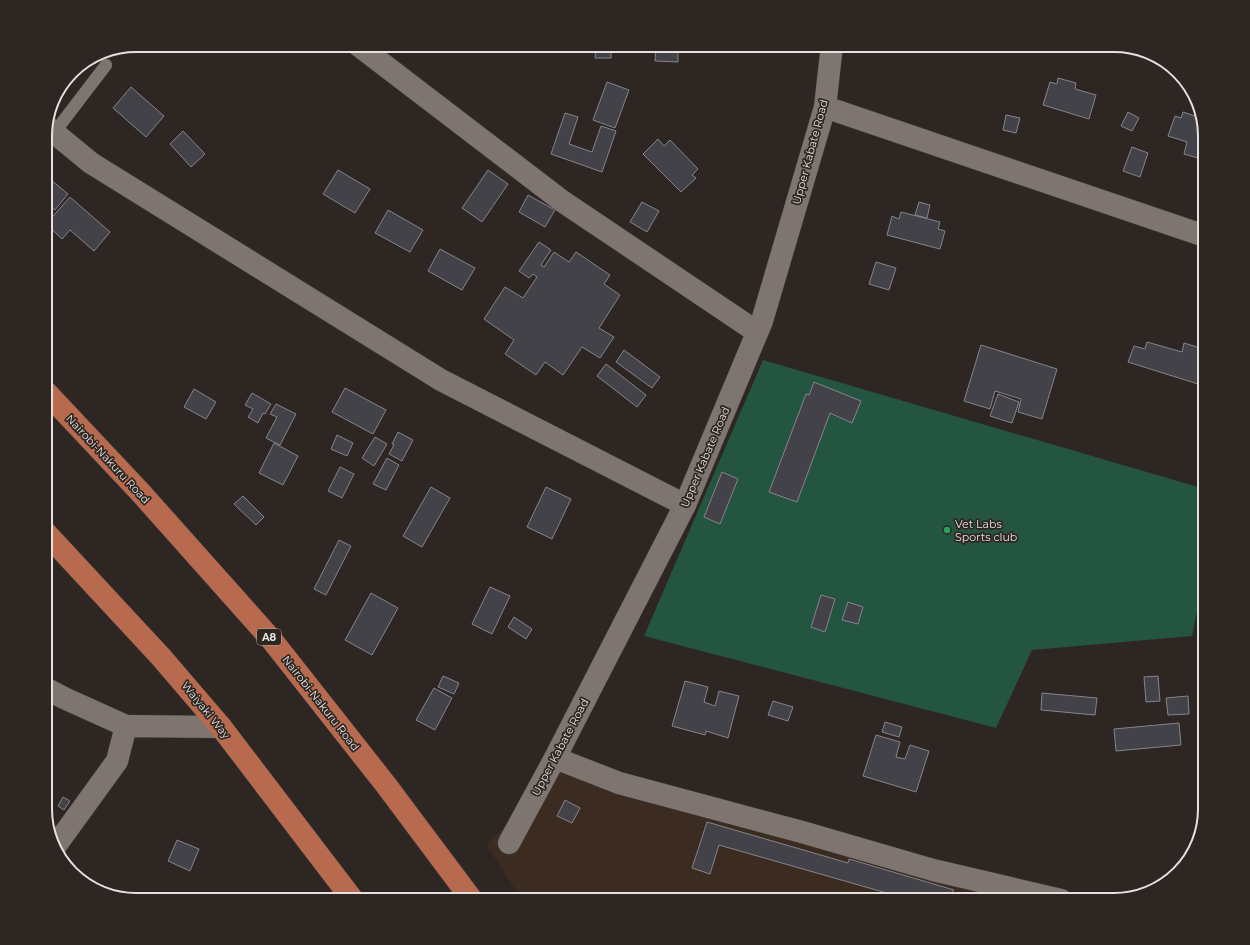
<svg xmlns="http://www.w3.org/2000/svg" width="1250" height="945" viewBox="0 0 1250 945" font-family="Montserrat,sans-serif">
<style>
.industrial{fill:#3b2b20}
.green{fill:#245540}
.building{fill:#444249;stroke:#86848c}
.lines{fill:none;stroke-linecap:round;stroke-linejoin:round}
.service-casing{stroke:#47413e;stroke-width:13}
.minor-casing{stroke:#47413e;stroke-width:23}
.tertiary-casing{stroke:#47413e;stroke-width:23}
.trunk-casing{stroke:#47413e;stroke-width:23}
.service{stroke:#7e7571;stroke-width:12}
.minor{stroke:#7e7571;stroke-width:22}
.tertiary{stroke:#7e7571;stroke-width:22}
.trunk{stroke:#b86a4e;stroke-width:22}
.leisure-dot{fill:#2e9e5b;stroke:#2d2622;stroke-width:1.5}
.labels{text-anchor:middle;stroke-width:3.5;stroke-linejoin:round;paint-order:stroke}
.shield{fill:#2d2622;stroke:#aea9a6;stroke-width:1}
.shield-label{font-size:10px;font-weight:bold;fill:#e6e1de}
.street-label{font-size:11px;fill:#e6e1de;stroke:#2d2622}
.poi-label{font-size:11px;fill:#e6e1de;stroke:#2d2622;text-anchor:start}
.rim{fill:none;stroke:#e6e1de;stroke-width:2}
</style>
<rect width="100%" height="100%" fill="#2d2622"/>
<path class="industrial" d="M 561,769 L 1021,900 L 522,900 L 486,845 Z"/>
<path class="green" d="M 763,360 L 1205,489 L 1205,572 L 1192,636 L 1032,650 L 996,728 L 644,636 Z"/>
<g class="building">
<path d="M 596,45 L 611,45 L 611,58 L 595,58 Z"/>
<rect x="676" y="45" width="37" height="1"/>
<path d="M 656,47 L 678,48 L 678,62 L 655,61 Z"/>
<path d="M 1058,78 L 1076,83 L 1075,89 L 1096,95 L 1089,119 L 1043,105 L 1050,82 L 1057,84 Z"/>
<path d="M 607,82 L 629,90 L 615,128 L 593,120 Z"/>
<path d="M 131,87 L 164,116 L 146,137 L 113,108 Z"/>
<path d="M 1128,112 L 1139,118 L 1132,131 L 1121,126 Z"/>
<path d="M 1183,112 L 1198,117 L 1196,122 L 1202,124 L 1205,136 L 1205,148 L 1202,147 L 1198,158 L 1184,154 L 1187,142 L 1168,136 L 1175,116 L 1181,118 Z"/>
<path d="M 565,113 L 578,117 L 569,144 L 592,152 L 601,126 L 616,131 L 602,172 L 551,154 Z"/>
<path d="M 1006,115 L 1020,118 L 1016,133 L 1003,130 Z"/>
<path d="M 183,131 L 205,154 L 191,167 L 170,144 Z"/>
<path d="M 658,139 L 664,146 L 670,140 L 698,169 L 692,175 L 696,178 L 681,192 L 643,154 Z"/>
<path d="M 1132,147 L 1148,153 L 1140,177 L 1123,171 Z"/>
<path d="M 338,170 L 370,189 L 355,213 L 323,194 Z"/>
<path d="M 488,170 L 508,184 L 482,222 L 462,208 Z"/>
<path d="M 45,175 L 68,194 L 55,210 L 45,202 Z"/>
<path d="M 528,195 L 555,210 L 545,227 L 519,212 Z"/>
<path d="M 70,197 L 110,232 L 94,251 L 70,230 L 62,239 L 46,224 Z"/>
<path d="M 642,202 L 659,211 L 647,232 L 630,222 Z"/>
<path d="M 919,202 L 930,205 L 927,218 L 915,215 Z"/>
<path d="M 388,210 L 423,230 L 410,252 L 375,233 Z"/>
<path d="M 901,212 L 940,222 L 938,229 L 945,231 L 940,249 L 887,235 L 892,216 L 899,219 Z"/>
<path d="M 539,242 L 551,250 L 541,265 L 544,267 L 554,252 L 569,262 L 576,252 L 610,275 L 604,284 L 620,295 L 599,328 L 614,337 L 600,358 L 582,347 L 563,375 L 545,362 L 536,375 L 505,354 L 514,340 L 484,319 L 505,287 L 523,298 L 537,277 L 533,274 L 529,278 L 519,271 Z"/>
<path d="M 440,249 L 475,268 L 462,290 L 428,271 Z"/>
<path d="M 876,262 L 896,268 L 889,290 L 869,284 Z"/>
<path d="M 1147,342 L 1182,352 L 1184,343 L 1203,349 L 1198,365 L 1203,367 L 1198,384 L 1128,362 L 1134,346 L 1145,349 Z"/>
<path d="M 981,345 L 1057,369 L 1042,419 L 1018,412 L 1021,399 L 995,391 L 990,409 L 964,401 Z"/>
<path d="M 624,350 L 660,377 L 652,388 L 616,362 Z"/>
<path d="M 606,364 L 646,395 L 637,407 L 597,376 Z"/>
<path d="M 814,382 L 861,401 L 852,423 L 830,413 L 797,502 L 769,492 L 806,394 L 809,395 Z"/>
<path d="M 345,388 L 386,410 L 373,434 L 332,412 Z"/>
<path d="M 194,389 L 216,402 L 206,419 L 184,407 Z"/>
<path d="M 252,393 L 271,404 L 265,414 L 263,413 L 258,423 L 248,417 L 253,409 L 245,405 Z"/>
<path d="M 998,394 L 1019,402 L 1012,423 L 990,416 Z"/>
<path d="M 276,404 L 296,414 L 280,445 L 266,438 L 277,417 L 270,414 Z"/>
<path d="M 398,432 L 413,440 L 402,461 L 389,454 L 394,445 L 392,444 Z"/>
<path d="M 337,435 L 353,443 L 347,456 L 331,449 Z"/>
<path d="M 375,437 L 387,444 L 374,466 L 362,458 Z"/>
<path d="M 274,443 L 298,456 L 283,485 L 259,473 Z"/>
<path d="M 387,458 L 399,465 L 386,490 L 373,484 Z"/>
<path d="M 340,467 L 354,474 L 342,498 L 328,491 Z"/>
<path d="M 722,472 L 738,479 L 720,524 L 704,517 Z"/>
<path d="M 431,487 L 450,498 L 422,547 L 403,536 Z"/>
<path d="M 546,487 L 571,499 L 552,539 L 527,527 Z"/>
<path d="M 243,496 L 264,517 L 256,525 L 234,504 Z"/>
<path d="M 339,540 L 351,546 L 326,595 L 314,589 Z"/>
<path d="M 490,587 L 510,596 L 492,634 L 472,624 Z"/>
<path d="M 371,593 L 398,608 L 372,655 L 345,640 Z"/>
<path d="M 821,595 L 835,599 L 825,632 L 811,627 Z"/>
<path d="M 848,602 L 863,607 L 858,624 L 842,620 Z"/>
<path d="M 514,617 L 532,629 L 526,639 L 508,627 Z"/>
<path d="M 443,676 L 459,683 L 454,694 L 438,687 Z"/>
<path d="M 1158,676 L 1160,701 L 1146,702 L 1144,677 Z"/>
<path d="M 685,681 L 708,687 L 704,702 L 715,706 L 719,691 L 739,696 L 728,738 L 706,731 L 705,735 L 672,726 Z"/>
<path d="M 434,688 L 452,698 L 435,730 L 416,720 Z"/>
<path d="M 1042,693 L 1097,698 L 1095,715 L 1041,710 Z"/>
<path d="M 1188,696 L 1189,714 L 1168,715 L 1166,698 Z"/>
<path d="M 773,701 L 793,707 L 788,721 L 768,715 Z"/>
<path d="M 885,722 L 902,727 L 899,737 L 882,732 Z"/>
<path d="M 1179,723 L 1181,745 L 1116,751 L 1114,729 Z"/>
<path d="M 876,735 L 900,742 L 896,757 L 905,759 L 910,745 L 929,751 L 916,792 L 863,776 Z"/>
<path d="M 63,797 L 70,801 L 64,810 L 58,806 Z"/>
<path d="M 565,800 L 580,808 L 572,823 L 557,816 Z"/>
<path d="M 707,822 L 848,863 L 849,859 L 954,890 L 944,900 L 911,900 L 719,845 L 710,874 L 692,868 Z"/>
<path d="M 177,840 L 199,849 L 190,871 L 168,861 Z"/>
<path d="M 956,895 L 961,900 L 950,900 Z"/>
</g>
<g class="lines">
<g class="service-casing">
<path id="service" d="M 45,144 L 54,133 L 106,65"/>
</g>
<g class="minor-casing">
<g id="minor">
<path d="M 358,45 L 562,201 L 757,332"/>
<path d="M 825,107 L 1205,236"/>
<path d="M 46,126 L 91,163 L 441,380 L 685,505 L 555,758 L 509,843"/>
<path d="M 45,688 L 64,698 L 126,726"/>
<path d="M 555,758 L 619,783 L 802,832 L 933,870 L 1061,900"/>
<path d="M 54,848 L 117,761 L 126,726 L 221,727"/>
</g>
</g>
<g class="tertiary-casing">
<path id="tertiary" d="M 685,505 L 762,321 L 825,107 L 832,45"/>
</g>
<g class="trunk-casing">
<g id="trunk">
<path d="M 45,391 L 141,493 L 271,639 L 386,785 L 472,900"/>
<path d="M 45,532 L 161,657 L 221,727 L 353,900"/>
</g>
</g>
<use href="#service" class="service"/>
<use href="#minor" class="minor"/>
<use href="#tertiary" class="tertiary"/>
<use href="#trunk" class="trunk"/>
</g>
<circle class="leisure-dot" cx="947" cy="530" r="4"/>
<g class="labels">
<rect class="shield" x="257" y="629" width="24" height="16" rx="3"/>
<g class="shield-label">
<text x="269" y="641">A8</text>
</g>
<g class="street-label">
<text transform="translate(810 152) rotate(-75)" y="4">Upper Kabate Road</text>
<text transform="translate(705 457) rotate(-67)" y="4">Upper Kabate Road</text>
<text transform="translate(108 459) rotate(47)" y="4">Nairobi-Nakuru Road</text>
<text transform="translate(321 703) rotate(52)" y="4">Nairobi-Nakuru Road</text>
<text transform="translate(206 710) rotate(51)" y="4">Waiyaki Way</text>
<text transform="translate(560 747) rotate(-62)" y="4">Upper Kabate Road</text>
</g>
<g class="poi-label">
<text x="955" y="528">Vet Labs<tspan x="955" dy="13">Sports club</tspan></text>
</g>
</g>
<path d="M0 0H1250V945H0ZM136 52H1114A84 84 0 0 1 1198 136V809A84 84 0 0 1 1114 893H136A84 84 0 0 1 52 809V136A84 84 0 0 1 136 52Z" fill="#2d2622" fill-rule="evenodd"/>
<path class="rim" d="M136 52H1114A84 84 0 0 1 1198 136V809A84 84 0 0 1 1114 893H136A84 84 0 0 1 52 809V136A84 84 0 0 1 136 52Z"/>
</svg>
